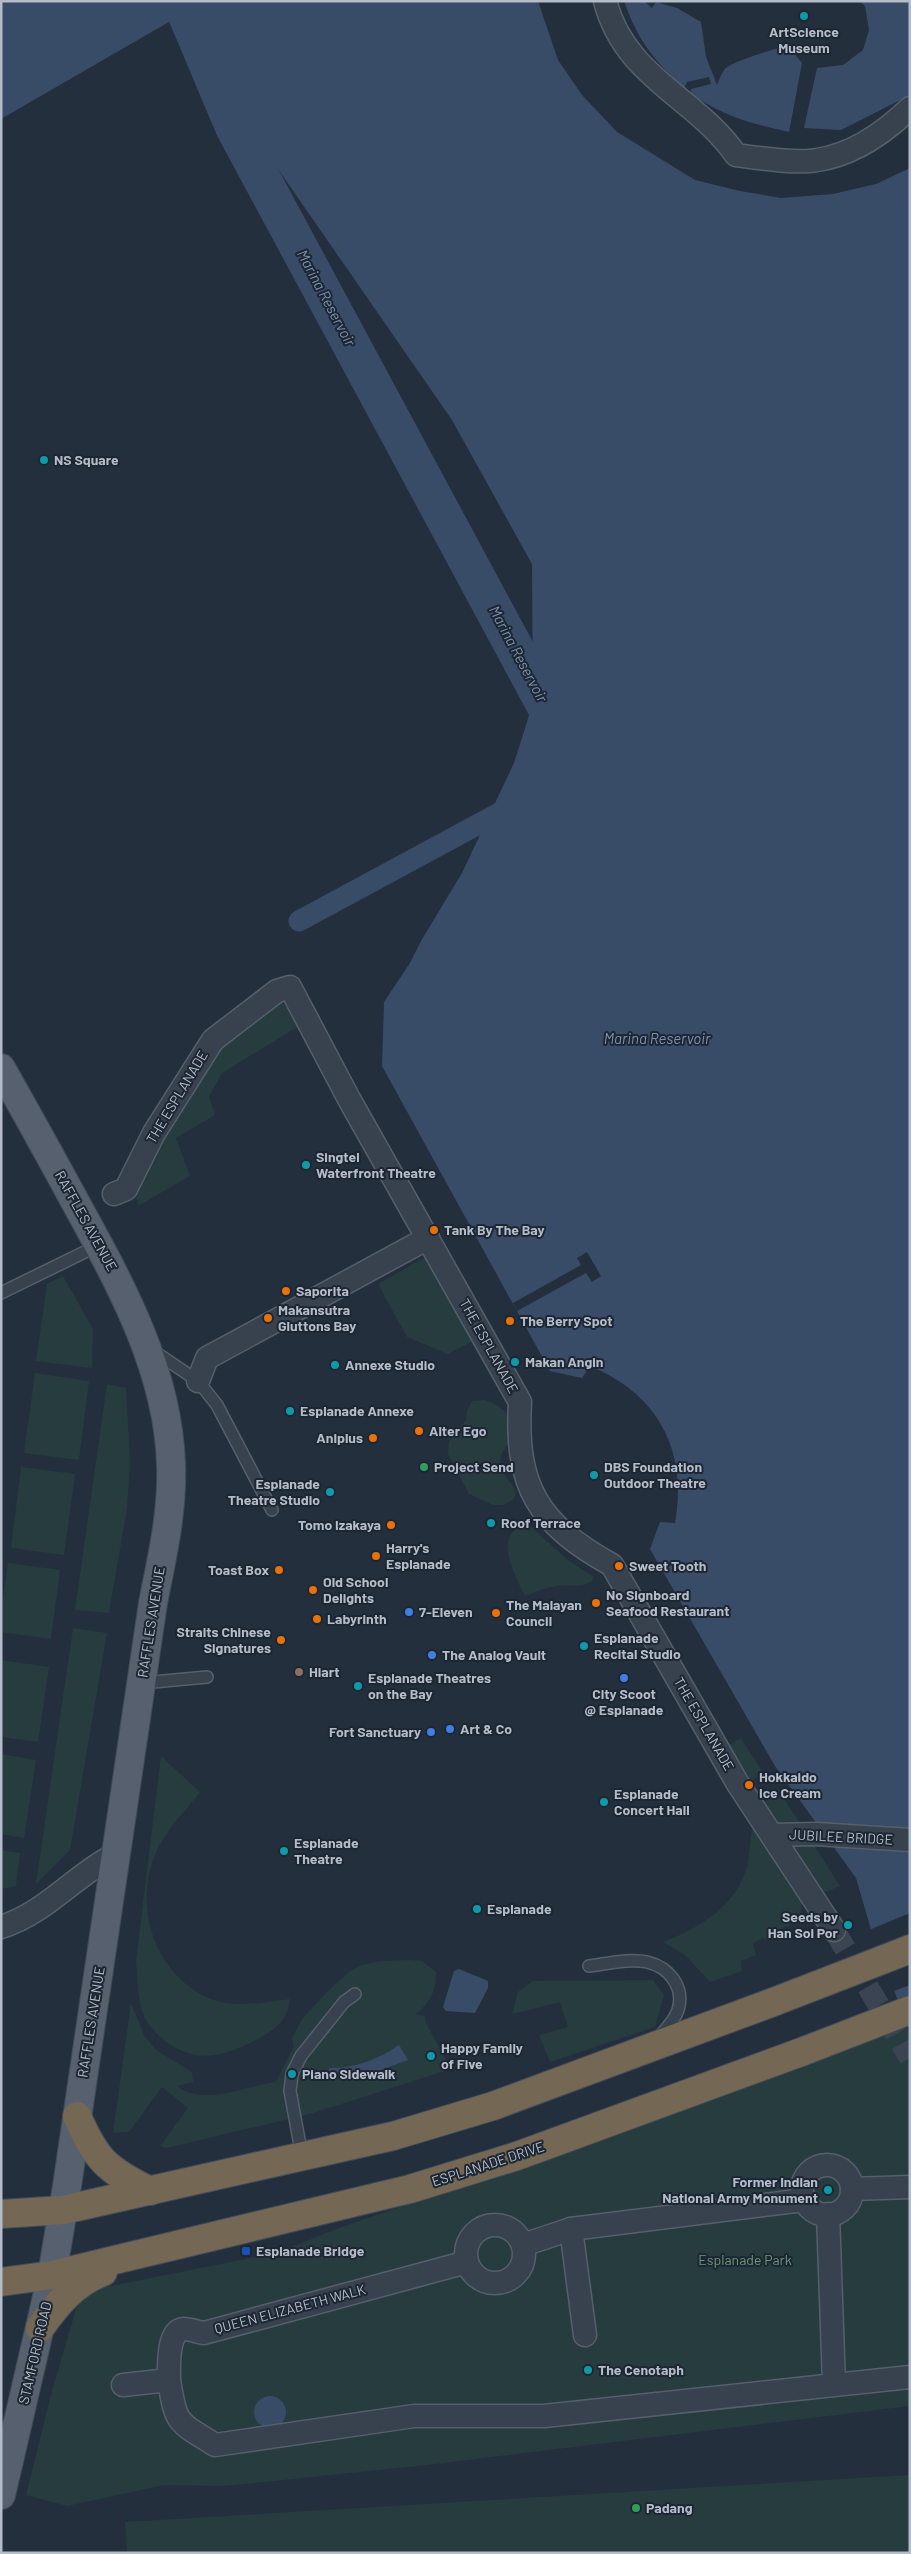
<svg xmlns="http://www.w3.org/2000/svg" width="911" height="2554" viewBox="0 0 911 2554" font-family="Barlow,sans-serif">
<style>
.green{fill:#263c3f}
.water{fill:#394c67}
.pier{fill:#242f3e}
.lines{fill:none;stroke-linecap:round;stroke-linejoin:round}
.canal{stroke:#394c67;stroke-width:21}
.river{stroke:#394c67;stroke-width:38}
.street-tunnel{stroke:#3a4453;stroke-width:22;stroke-dasharray:22 11;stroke-linecap:butt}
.lane-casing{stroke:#565f6c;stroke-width:14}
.street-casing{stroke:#565f6c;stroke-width:25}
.primary-casing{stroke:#414a57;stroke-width:30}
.highway-casing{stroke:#434c59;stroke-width:30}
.lane{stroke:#38414e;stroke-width:11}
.street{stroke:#38414e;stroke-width:22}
.primary{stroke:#56606e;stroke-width:28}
.highway{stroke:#746855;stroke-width:28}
.highway-bridge-casing{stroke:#434c59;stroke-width:30;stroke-linecap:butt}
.highway-bridge{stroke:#746855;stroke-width:28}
.culture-dot{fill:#0f9aa8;stroke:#1d2633;stroke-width:2}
.food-dot{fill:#e8710a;stroke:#1d2633;stroke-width:2}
.leisure-dot{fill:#2e9e5b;stroke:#1d2633;stroke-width:2}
.shop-dot{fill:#3f7fe0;stroke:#1d2633;stroke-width:2}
.education-dot{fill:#8d6e63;stroke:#1d2633;stroke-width:2}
.transit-dot{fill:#1a4fb4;stroke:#1d2633;stroke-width:2}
.labels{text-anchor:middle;stroke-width:4;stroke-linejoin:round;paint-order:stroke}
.poi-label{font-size:14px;font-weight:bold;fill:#b4bcc9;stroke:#1d2633;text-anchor:start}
.street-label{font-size:14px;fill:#b4bcc9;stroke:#1d2633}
.park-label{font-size:14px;fill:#6b9a76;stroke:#1d2633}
.water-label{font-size:15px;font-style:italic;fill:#7c92b1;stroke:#1d2633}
</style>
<rect width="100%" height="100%" fill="#242f3e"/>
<g class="green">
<path d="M 279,996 L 299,1026 L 222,1073 L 209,1097 L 215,1115 L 176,1138 L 190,1176 L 138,1206 L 135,1187 L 194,1071 Z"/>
<path d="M 427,1256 L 473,1341 L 448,1354 L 407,1337 L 378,1284 Z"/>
<path d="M 63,1276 L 93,1329 L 92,1368 L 36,1361 L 47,1284 Z"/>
<path d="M 35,1373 L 89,1381 L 79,1460 L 24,1453 Z"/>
<path d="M 107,1384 L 126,1388 L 130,1463 L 127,1508 L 109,1613 L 75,1610 Z"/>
<path d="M 484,1400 C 498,1404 519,1417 513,1436 C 510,1443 503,1449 501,1456 C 497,1469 510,1481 516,1491 L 514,1499 L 504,1505 L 493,1505 L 469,1494 L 448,1454 L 449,1442 L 466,1420 L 467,1411 L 472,1401 Z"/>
<path d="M 21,1467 L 75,1474 L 64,1555 L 11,1548 Z"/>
<path d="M 528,1524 L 569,1561 L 593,1576 L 592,1581 C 579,1589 570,1584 556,1586 C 545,1588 535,1592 525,1596 C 514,1574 491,1532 528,1524 Z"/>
<path d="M 8,1563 L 60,1570 L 51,1639 L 1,1632 L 1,1613 Z"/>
<path d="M 73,1628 L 107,1633 L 70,1850 L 36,1884 Z"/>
<path d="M 1,1660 L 49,1667 L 38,1742 L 1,1737 Z"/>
<path d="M 741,1738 L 763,1773 L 751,1781 L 729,1745 Z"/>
<path d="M 1,1754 L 36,1760 L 24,1838 L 1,1834 Z"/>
<path d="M 161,1756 L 200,1792 C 187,1809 170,1826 160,1844 C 132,1897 149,1967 204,1996 C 229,2009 263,2003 290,1999 C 289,2004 288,2009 286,2014 C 281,2026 266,2035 254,2041 C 221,2057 197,2064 165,2041 C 157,2035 147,2024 143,2014 C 137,1998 138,1978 136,1961 Z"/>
<path d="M 778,1789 L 840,1886 L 823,1893 L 763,1804 Z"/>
<path d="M 754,1824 L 803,1899 L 800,1917 L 796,1916 L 788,1927 L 786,1926 L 765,1939 L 763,1938 L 753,1943 L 756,1955 L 741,1961 L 742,1971 L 710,1982 L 685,1955 L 663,1942 C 699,1928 736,1907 747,1866 C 750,1856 750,1832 754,1824 Z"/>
<path d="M 1,1850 L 20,1853 L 16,1886 L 1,1889 Z"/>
<path d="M 410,1960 L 422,1961 L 436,1972 C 437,1990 430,2003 416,2014 L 425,2016 L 426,2023 L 451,2069 L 310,2114 L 166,2148 L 160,2146 L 188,2108 L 162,2087 L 129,2132 L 113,2133 L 131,2003 L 144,2035 L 156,2050 L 192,2072 L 193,2082 L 177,2086 C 203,2107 247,2086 276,2082 L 294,2046 L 292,2038 L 303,2018 L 327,1992 L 350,1971 L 362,1965 L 380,1961 Z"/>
<path d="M 653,1980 L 664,1995 L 655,2027 L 550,2062 L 539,2035 L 568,2027 L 560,2002 L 512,2014 L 518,1992 L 533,1981 Z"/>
<path d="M 906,2026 L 910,2032 L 910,2406 L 427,2465 L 224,2486 L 164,2485 L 67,2506 L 26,2495 L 50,2398 L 81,2292 L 276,2253 L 339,2228 L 585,2143 Z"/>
<path d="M 910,2475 L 910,2553 L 127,2553 L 125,2522 Z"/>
</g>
<g class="water">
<path d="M 1,1 L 538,1 L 558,60 L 582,95 L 617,132 L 695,180 L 740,191 L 781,198 L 833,194 L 876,184 L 910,168 L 910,2032 L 872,1933 L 856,1878 L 775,1766 L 650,1549 L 660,1522 L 675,1523 C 688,1450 658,1394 590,1366 L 582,1378 L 550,1371 L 382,1066 L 384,1002 L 410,963 L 421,941 L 462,873 L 514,763 L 533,703 L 532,564 L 452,420 L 174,19 L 1,119 Z"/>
<path d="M 624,1 L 644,1 L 652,8 L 656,2 L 677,8 L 701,22 L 706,57 L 717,85 C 719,81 721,74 724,70 C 730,61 774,50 787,45 L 802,63 L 789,132 C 749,123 726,117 691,94 L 691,89 L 711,84 L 709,77 L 687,82 L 684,88 C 654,60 638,41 624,1 Z"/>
<path d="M 859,1 L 910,1 L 910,95 L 841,130 L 804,128 L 817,68 L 843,65 L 863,50 L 869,30 L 865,6 Z"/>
<path d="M 459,1969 L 488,1981 L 488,1988 L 475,2013 L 446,2011 L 443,2007 L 454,1971 Z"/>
<path d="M 399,2045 L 408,2060 L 370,2074 L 329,2078 L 329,2068 C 356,2068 377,2060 399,2045 Z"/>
<circle cx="270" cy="2412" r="16"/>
</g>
<g class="pier">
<path d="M 587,1252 L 601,1276 L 592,1282 L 586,1273 L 517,1311 L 513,1303 L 581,1265 L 577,1258 Z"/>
<path d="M 910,1913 L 910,1985 L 891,1992 L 869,1930 Z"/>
</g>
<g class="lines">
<path class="canal" d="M 299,921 L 512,806"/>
<path class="river" d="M 181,1 L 234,127 L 556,725"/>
<path class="street-tunnel" d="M 834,1930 L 910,2058"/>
<g class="lane-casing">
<g id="lane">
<path d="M 1,1293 L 99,1245"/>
<path d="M 152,1350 L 198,1381 L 217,1405 L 272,1510"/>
<path d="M 142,1683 L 207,1677"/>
<path d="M 589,1966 C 606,1964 630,1958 647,1962 C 669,1967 685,1987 678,2010 C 675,2020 665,2030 658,2038"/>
<path d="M 302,2156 L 290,2091 L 292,2074 L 301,2056 L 344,2002 L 355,1994"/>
</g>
</g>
<g class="street-casing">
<g id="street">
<path d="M 605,1 C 625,78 696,97 736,155 C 758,158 796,164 817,160 C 852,155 885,132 910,108"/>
<path d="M 114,1194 L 126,1189 L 154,1133 L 213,1040 L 277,991 L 290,987 L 349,1099 L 520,1402 C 515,1487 538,1524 612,1565 L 738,1784 L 834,1930"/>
<path d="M 198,1381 L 207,1358 L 428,1238"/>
<path d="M 772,1835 L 816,1834 L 910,1840"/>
<path d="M 1,1927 C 46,1913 75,1875 116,1854"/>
<circle cx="827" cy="2190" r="25"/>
<path d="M 852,2189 L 910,2187"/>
<path d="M 828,2214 L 834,2384"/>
<circle cx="495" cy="2254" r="29"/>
<path d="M 571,2229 L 585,2335"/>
<path d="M 523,2245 L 571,2229 L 804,2200"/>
<path d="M 169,2380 C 176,2425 177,2421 215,2445 L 414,2416 L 544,2416 L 910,2377"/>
<path d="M 123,2385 L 169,2380 C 169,2367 167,2330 184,2329 C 190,2329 198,2332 204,2333 L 467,2262"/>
</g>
</g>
<g class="primary-casing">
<path id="primary" d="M 1,1068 C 27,1114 53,1161 78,1207 C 122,1287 168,1371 171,1464 C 173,1511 162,1557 153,1603 L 67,2186 L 52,2275 L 1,2495"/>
</g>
<g class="highway-casing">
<g id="highway">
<path d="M 882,1960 L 910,1949"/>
<path d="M 77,2116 C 96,2160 107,2170 150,2191"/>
<path d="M 1,2214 L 63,2210 L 393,2136 L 493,2106 L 776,2001"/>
<path d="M 1,2282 L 52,2275 L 410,2189 L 517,2156 L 804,2051"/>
<path d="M 40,2328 C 57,2304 74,2283 103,2272"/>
</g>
</g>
<use href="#lane" class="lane"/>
<use href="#street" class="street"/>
<use href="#primary" class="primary"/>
<use href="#highway" class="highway"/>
<g class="highway-bridge-casing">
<g id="highway-bridge">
<path d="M 776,2001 L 882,1960"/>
<path d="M 804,2051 L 910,2010"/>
</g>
</g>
<use href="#highway-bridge" class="highway-bridge"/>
</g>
<g class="culture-dot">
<circle cx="804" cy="16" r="5"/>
<circle cx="44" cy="460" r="5"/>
<circle cx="306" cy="1165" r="5"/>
<circle cx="515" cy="1362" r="5"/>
<circle cx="335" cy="1365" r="5"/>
<circle cx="290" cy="1411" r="5"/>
<circle cx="594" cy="1475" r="5"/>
<circle cx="330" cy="1492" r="5"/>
<circle cx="491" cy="1523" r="5"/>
<circle cx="584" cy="1646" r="5"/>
<circle cx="358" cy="1686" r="5"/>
<circle cx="604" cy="1802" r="5"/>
<circle cx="284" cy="1851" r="5"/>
<circle cx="477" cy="1909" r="5"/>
<circle cx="848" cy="1925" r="5"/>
<circle cx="431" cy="2056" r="5"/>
<circle cx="292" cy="2074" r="5"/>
<circle cx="828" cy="2190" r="5"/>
<circle cx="588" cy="2370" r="5"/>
</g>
<g class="food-dot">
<circle cx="434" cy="1230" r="5"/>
<circle cx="286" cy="1291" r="5"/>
<circle cx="268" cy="1318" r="5"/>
<circle cx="510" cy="1321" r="5"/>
<circle cx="419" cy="1431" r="5"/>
<circle cx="373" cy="1438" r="5"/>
<circle cx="391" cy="1525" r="5"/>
<circle cx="376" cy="1556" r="5"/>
<circle cx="619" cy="1566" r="5"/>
<circle cx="279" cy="1570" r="5"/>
<circle cx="313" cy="1590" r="5"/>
<circle cx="596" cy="1603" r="5"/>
<circle cx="496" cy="1613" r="5"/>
<circle cx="317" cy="1619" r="5"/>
<circle cx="281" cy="1640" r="5"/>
<circle cx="749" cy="1785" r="5"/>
</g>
<g class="leisure-dot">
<circle cx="424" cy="1467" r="5"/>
<circle cx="636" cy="2508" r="5"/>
</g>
<g class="shop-dot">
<circle cx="409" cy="1612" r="5"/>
<circle cx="432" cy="1655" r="5"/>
<circle cx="624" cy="1678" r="5"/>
<circle cx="450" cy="1729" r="5"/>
<circle cx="431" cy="1732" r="5"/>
</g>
<circle class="education-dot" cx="299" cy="1672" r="5"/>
<rect class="transit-dot" x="241" y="2246" width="10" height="10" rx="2.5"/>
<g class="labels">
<g class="poi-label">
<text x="804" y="37" text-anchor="middle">ArtScience<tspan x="804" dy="16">Museum</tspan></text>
<text x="54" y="465">NS Square</text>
<text x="316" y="1162">Singtel<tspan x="316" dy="16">Waterfront Theatre</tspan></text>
<text x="444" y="1235">Tank By The Bay</text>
<text x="296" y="1296">Saporita</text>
<text x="278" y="1315">Makansutra<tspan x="278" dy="16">Gluttons Bay</tspan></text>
<text x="520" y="1326">The Berry Spot</text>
<text x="525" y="1367">Makan Angin</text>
<text x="345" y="1370">Annexe Studio</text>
<text x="300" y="1416">Esplanade Annexe</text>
<text x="429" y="1436">Alter Ego</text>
<text x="363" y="1443" text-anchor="end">Aniplus</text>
<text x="434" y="1472">Project Send</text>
<text x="604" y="1472">DBS Foundation<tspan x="604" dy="16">Outdoor Theatre</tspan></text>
<text x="320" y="1489" text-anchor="end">Esplanade<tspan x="320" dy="16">Theatre Studio</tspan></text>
<text x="501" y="1528">Roof Terrace</text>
<text x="381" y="1530" text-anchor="end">Tomo Izakaya</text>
<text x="386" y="1553">Harry's<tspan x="386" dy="16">Esplanade</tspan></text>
<text x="629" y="1571">Sweet Tooth</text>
<text x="269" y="1575" text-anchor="end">Toast Box</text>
<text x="323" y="1587">Old School<tspan x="323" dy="16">Delights</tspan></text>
<text x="606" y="1600">No Signboard<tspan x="606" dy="16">Seafood Restaurant</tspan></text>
<text x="506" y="1610">The Malayan<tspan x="506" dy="16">Council</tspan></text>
<text x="419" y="1617">7-Eleven</text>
<text x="327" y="1624">Labyrinth</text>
<text x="271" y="1637" text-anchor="end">Straits Chinese<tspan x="271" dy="16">Signatures</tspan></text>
<text x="594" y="1643">Esplanade<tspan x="594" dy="16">Recital Studio</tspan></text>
<text x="442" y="1660">The Analog Vault</text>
<text x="309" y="1677">Hiart</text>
<text x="368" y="1683">Esplanade Theatres<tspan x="368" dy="16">on the Bay</tspan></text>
<text x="624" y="1699" text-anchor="middle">City Scoot<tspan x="624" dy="16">@ Esplanade</tspan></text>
<text x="460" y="1734">Art &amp; Co</text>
<text x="421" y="1737" text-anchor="end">Fort Sanctuary</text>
<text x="759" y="1782">Hokkaido<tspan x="759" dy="16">Ice Cream</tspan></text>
<text x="614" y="1799">Esplanade<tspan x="614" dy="16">Concert Hall</tspan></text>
<text x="294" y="1848">Esplanade<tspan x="294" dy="16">Theatre</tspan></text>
<text x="487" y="1914">Esplanade</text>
<text x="838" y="1922" text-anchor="end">Seeds by<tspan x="838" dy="16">Han Soi Por</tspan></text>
<text x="441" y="2053">Happy Family<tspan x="441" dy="16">of Five</tspan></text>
<text x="302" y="2079">Piano Sidewalk</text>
<text x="818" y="2187" text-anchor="end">Former Indian<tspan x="818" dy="16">National Army Monument</tspan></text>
<text x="256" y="2256">Esplanade Bridge</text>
<text x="598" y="2375">The Cenotaph</text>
<text x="646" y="2513">Padang</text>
</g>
<g class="street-label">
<text transform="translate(177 1097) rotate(-59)" y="5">THE ESPLANADE</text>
<text transform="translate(86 1221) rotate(61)" y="5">RAFFLES AVENUE</text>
<text transform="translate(489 1346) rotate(61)" y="5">THE ESPLANADE</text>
<text transform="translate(151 1622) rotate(-81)" y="5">RAFFLES AVENUE</text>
<text transform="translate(704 1724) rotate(60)" y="5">THE ESPLANADE</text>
<text transform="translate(841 1837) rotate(3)" y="5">JUBILEE BRIDGE</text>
<text transform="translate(91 2022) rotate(-81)" y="5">RAFFLES AVENUE</text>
<text transform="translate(488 2164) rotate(-18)" y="5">ESPLANADE DRIVE</text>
<text transform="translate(290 2309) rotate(-15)" y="5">QUEEN ELIZABETH WALK</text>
<text transform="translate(35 2353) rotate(-77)" y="5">STAMFORD ROAD</text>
</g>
<g class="park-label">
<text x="745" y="2265">Esplanade Park</text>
</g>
<g class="water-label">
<text transform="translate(326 298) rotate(62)" y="5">Marina Reservoir</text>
<text transform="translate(518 654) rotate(62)" y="5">Marina Reservoir</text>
<text x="657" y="1044">Marina Reservoir</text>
</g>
</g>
<rect width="911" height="2554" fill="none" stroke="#b4bcc9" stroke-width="5"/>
</svg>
